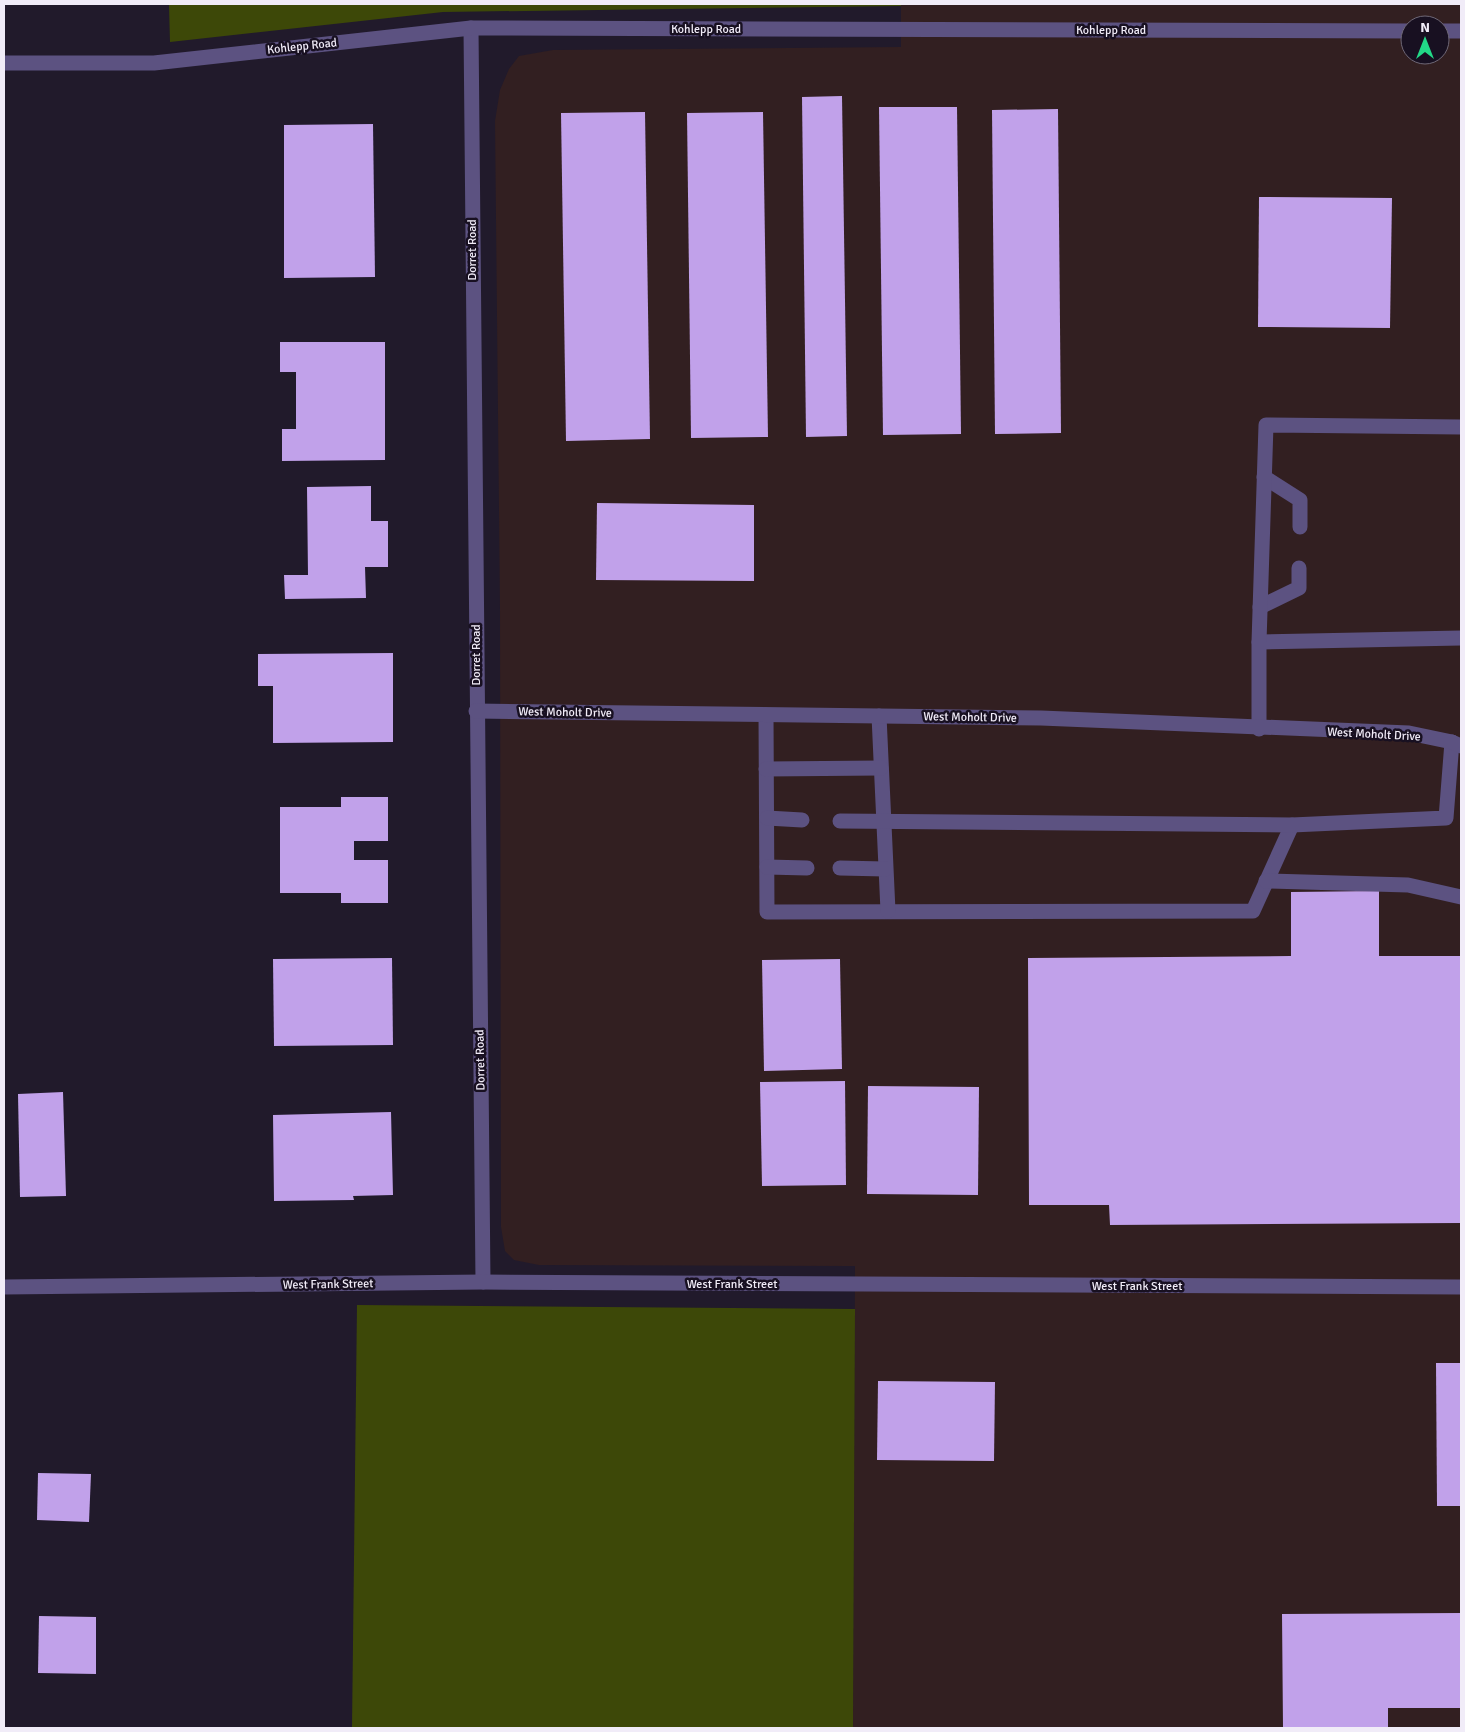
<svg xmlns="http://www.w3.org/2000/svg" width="1465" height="1732" viewBox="0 0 1465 1732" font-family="Signika,sans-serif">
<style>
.commercial{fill:#321f21;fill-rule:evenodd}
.green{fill:#3d4808}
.building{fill:#c1a1ea}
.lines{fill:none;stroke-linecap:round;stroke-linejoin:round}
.lane{stroke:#5c5281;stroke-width:15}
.street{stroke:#5c5281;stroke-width:15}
.labels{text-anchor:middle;stroke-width:5;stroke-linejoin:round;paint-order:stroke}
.street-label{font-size:12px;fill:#f1ecf8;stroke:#181021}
</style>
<rect width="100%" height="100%" fill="#211a2b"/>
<path class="commercial" d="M 901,4 L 1461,4 L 1461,1728 L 853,1728 L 855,1266 L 539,1265 L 514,1260 L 505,1251 L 501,1227 L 500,609 L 495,121 L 500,90 L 509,69 L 519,56 L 553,50 L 901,47 ZM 1410,25 L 1440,25 L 1440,55 L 1410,55 Z"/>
<g class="green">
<path d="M 169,4 L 901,4 L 901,6 L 443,12 L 170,42 Z"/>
<path d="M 357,1305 L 855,1309 L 853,1728 L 352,1728 Z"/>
</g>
<g class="building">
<path d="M 842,96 L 847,436 L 806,437 L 802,97 Z"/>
<path d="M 879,107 L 957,107 L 961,434 L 883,435 Z"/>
<path d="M 1058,109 L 1061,433 L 995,434 L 992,110 Z"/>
<path d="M 645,112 L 650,439 L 566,441 L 561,113 Z"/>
<path d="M 763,112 L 768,437 L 691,438 L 687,113 Z"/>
<path d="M 373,124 L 375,277 L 284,278 L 284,125 Z"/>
<path d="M 1259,197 L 1392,198 L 1390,328 L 1258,327 Z"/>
<path d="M 280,342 L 385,342 L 385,460 L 282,461 L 282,429 L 296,429 L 296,372 L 280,372 Z"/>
<path d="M 371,486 L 371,521 L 388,521 L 388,567 L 365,567 L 366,598 L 285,599 L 284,575 L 308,575 L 307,487 Z"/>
<path d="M 597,503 L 754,505 L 754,581 L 596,580 Z"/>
<path d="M 393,653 L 393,742 L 273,743 L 273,686 L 258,686 L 258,654 Z"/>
<path d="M 341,797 L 388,797 L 388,841 L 354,841 L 354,860 L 388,860 L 388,903 L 341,903 L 341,893 L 280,893 L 280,807 L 341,807 Z"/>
<path d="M 1379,891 L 1379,956 L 1461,956 L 1461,1223 L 1110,1225 L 1109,1205 L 1029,1205 L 1028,958 L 1291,956 L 1291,892 Z"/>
<path d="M 392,958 L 393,1045 L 274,1046 L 273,959 Z"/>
<path d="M 840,959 L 842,1069 L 764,1071 L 762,960 Z"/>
<path d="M 845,1081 L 846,1185 L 762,1186 L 760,1082 Z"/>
<path d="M 868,1086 L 979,1087 L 978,1195 L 867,1194 Z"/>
<path d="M 63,1092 L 66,1196 L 20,1197 L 18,1094 Z"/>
<path d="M 391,1112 L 393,1195 L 353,1196 L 354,1200 L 274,1201 L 273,1115 Z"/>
<path d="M 1436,1363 L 1461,1363 L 1461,1506 L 1437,1506 Z"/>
<path d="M 878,1381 L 995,1382 L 994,1461 L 877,1460 Z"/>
<path d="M 38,1473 L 91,1474 L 89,1522 L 37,1520 Z"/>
<path d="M 1461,1613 L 1461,1708 L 1388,1708 L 1388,1728 L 1283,1728 L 1282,1614 Z"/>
<path d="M 39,1616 L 96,1617 L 96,1674 L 38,1673 Z"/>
</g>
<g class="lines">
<g class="lane">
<path d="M 1264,477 L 1300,500 L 1300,527"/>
<path d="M 1260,607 L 1299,588 L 1299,568"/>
<path d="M 1259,642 L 1461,638"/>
<path d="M 766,715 L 767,912 L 1253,911 L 1292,825"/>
<path d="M 879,716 L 888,911"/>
<path d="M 1259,729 L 1259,642 L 1266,425 L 1461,427"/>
<path d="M 766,769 L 881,768"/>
<path d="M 767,818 L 802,820"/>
<path d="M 840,821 L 1292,825 L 1446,818 L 1452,742"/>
<path d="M 767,867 L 807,868"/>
<path d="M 840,868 L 885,869"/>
<path d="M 1266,881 L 1408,885 L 1461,897"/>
</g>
<g class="street">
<path d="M 471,28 L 483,1282"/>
<path d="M 1440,31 L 1461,31"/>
<path d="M 4,63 L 154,63 L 471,28 L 1410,31"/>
<path d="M 476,711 L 1041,718 L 1409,733 L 1452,742 L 1461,746"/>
<path d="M 4,1287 L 483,1282 L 1461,1287"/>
</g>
</g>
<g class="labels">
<g class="street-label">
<text x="706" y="33">Kohlepp Road</text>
<text x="1111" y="34">Kohlepp Road</text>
<text transform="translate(302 46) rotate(-6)" y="4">Kohlepp Road</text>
<text transform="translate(472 250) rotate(-90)" y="4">Dorret Road</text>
<text transform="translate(476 655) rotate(-90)" y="4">Dorret Road</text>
<text transform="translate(565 712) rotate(1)" y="4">West Moholt Drive</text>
<text transform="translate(970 717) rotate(1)" y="4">West Moholt Drive</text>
<text transform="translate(1374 734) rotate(3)" y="4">West Moholt Drive</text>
<text transform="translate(480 1060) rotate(-91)" y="4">Dorret Road</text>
<text transform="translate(328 1284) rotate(-1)" y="4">West Frank Street</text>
<text x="732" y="1288">West Frank Street</text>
<text x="1137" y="1290">West Frank Street</text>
</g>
</g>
<rect width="1465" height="1732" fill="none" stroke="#f1ecf8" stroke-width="10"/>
<g transform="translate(1425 40)"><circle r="24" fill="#181021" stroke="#6f6877"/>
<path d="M0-4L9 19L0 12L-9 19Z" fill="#22d887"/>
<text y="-8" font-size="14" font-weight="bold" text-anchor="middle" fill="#f1ecf8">N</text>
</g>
</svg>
